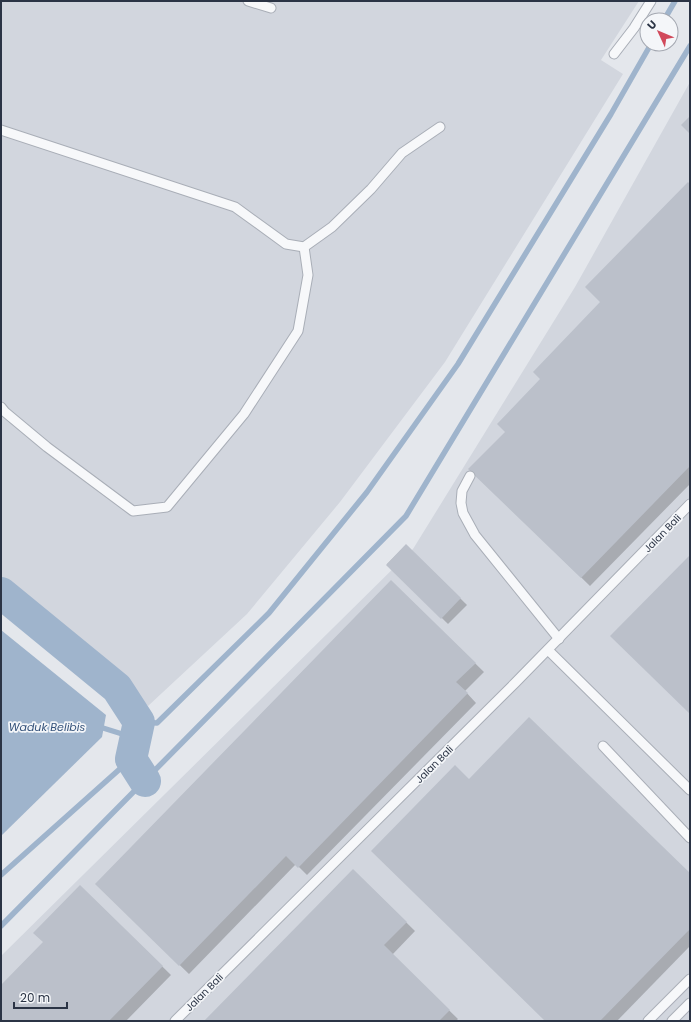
<svg xmlns="http://www.w3.org/2000/svg" width="691" height="1022" viewBox="0 0 691 1022" font-family="Poppins,sans-serif">
<style>
.built{fill:#d2d6de}
.water{fill:#9fb4cc}
.shadow{fill:#0003}
.lines{fill:none;stroke-linecap:round;stroke-linejoin:round}
.stream{stroke:#9fb4cc;stroke-width:5.5}
.river{stroke:#9fb4cc;stroke-width:32}
.building{fill:#bbc0ca}
.lane-casing{stroke:#a9aeb7;stroke-width:11}
.lane{stroke:#f7f8fa;stroke-width:9}
.labels{text-anchor:middle;stroke-width:3.5;stroke-linejoin:round;paint-order:stroke}
.street-label{font-size:10px;fill:#2b3445;stroke:#f4f6f9}
.water-label{font-size:11px;font-style:italic;fill:#34527a;stroke:#f4f6f9}
</style>
<rect width="100%" height="100%" fill="#e4e7ec"/>
<g class="built">
<path d="M 1,1 L 639,1 L 601,60 L 623,74 L 445,362 L 340,502 L 247,614 L 148,706 L 118,676 L 1,583 Z"/>
<path d="M 690,82 L 690,1021 L 1,1021 L 1,956 L 413,549 L 575,287 Z"/>
</g>
<path class="water" d="M 1,630 L 106,715 L 102,737 L 1,836 Z"/>
<g class="shadow">
<path d="M 690,185 L 690,484 L 590,586 L 470,469 L 506,432 L 542,379 Z"/>
<path d="M 406,545 L 467,605 L 448,624 L 387,564 Z"/>
<path d="M 391,581 L 484,672 L 465,691 L 476,703 L 307,875 L 296,864 L 189,974 L 96,884 Z"/>
<path d="M 353,870 L 415,931 L 392,955 L 458,1019 L 456,1021 L 206,1021 Z"/>
<path d="M 690,874 L 690,946 L 617,1021 L 546,1021 Z"/>
<path d="M 80,886 L 171,975 L 126,1021 L 1,1021 L 1,986 L 44,942 Z"/>
</g>
<g class="lines">
<g class="stream">
<path d="M 664,20 L 675,1"/>
<path d="M 139,722 L 157,723 L 269,613 L 367,492 L 458,364 L 611,114 L 651,44"/>
<path d="M 103,728 L 135,738"/>
<path d="M 1,875 L 131,759"/>
<path d="M 1,926 L 406,516 L 690,46"/>
</g>
<path class="river" d="M 1,593 L 117,688 L 139,722 L 131,759 L 145,781"/>
</g>
<g class="building">
<path d="M 690,116 L 690,134 L 681,125 Z"/>
<path d="M 688,182 L 690,184 L 690,466 L 581,578 L 468,469 L 505,432 L 497,424 L 540,379 L 533,372 L 600,302 L 585,287 Z"/>
<path d="M 406,544 L 461,598 L 441,619 L 386,565 Z"/>
<path d="M 690,555 L 690,714 L 610,636 Z"/>
<path d="M 391,580 L 476,663 L 456,682 L 468,693 L 298,868 L 286,856 L 179,966 L 95,884 Z"/>
<path d="M 529,717 L 690,873 L 690,929 L 600,1021 L 545,1021 L 371,851 L 455,765 L 469,779 Z"/>
<path d="M 353,869 L 407,922 L 384,945 L 450,1010 L 439,1021 L 204,1021 Z"/>
<path d="M 80,885 L 163,966 L 109,1021 L 1,1021 L 1,985 L 43,942 L 33,933 Z"/>
</g>
<g class="lines">
<g class="lane-casing">
<g id="lane">
<path d="M 248,1 L 271,8"/>
<path d="M 614,54 L 634,28 L 651,1"/>
<path d="M 1,130 L 235,207 L 286,244 L 304,247 L 332,227 L 371,189 L 402,153 L 440,127"/>
<path d="M 1,407 L 5,412 L 47,447 L 133,511 L 167,507 L 244,414 L 298,331 L 308,275 L 304,247"/>
<path d="M 470,476 L 462,491 L 461,503 L 463,513 L 475,535 L 559,639"/>
<path d="M 548,650 L 690,790"/>
<path d="M 603,746 L 690,838"/>
<path d="M 175,1021 L 515,683 L 690,504"/>
<path d="M 648,1021 L 690,979"/>
<path d="M 672,1021 L 690,1003"/>
</g>
</g>
<use href="#lane" class="lane"/>
</g>
<g class="labels">
<g class="street-label">
<text transform="translate(662 533) rotate(-46)" y="4">Jalan Bali</text>
<text transform="translate(434 764) rotate(-45)" y="4">Jalan Bali</text>
<text transform="translate(204 992) rotate(-45)" y="4">Jalan Bali</text>
</g>
<g class="water-label">
<text x="47" y="731">Waduk Belibis</text>
</g>
</g>
<rect width="691" height="1022" fill="none" stroke="#2b3445" stroke-width="4"/>
<g transform="translate(659 32) rotate(314)"><circle r="19" fill="#f4f6f9" stroke="#a4a8b1"/>
<path d="M0-3L7 15L0 10L-7 15Z" fill="#d1495b"/>
<text y="-6" font-size="11" font-weight="bold" text-anchor="middle" fill="#2b3445">U</text>
</g>
<path d="M14 1002v6h53v-6" fill="none" stroke="#2b3445" stroke-width="2"/>
<text x="20" y="1002" font-size="12" fill="#2b3445" stroke="#f4f6f9" stroke-width="3" paint-order="stroke">20 m</text>
</svg>
